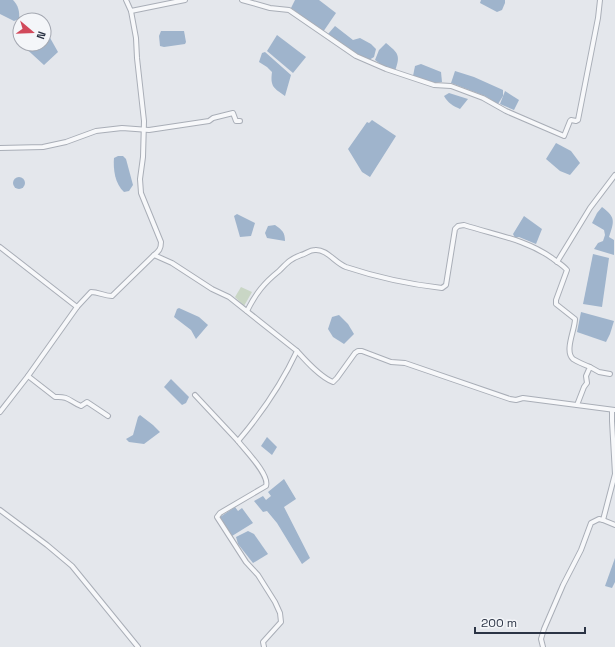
<svg xmlns="http://www.w3.org/2000/svg" width="615" height="647" viewBox="0 0 615 647" font-family="'Space Grotesk',sans-serif">
<style>
.green{fill:#c9d6c5}
.water{fill:#9fb4cc}
.lines{fill:none;stroke-linecap:round;stroke-linejoin:round}
.minor-casing{stroke:#a9aeb7;stroke-width:6}
.minor{stroke:#f7f8fa;stroke-width:4}
</style>
<rect width="100%" height="100%" fill="#e4e7ec"/>
<path class="green" d="M 241,287 L 252,292 L 244,306 L 235,297 Z"/>
<g class="water">
<path d="M 0,0 L 13,0 C 18,5 20,12 19,19 L 14,21 L 0,14 Z"/>
<path d="M 295,0 L 319,0 L 336,13 L 323,32 L 291,8 Z"/>
<path d="M 481,0 L 505,0 L 505,3 L 502,10 L 497,12 L 480,3 Z"/>
<path d="M 335,26 L 353,40 L 360,38 L 371,44 L 376,49 L 374,57 L 369,60 L 354,53 L 328,34 Z"/>
<path d="M 161,31 L 184,31 L 186,42 L 185,44 L 164,47 L 160,46 L 159,36 Z"/>
<path d="M 44,33 L 49,36 L 58,52 L 44,65 L 21,44 L 44,44 Z"/>
<path d="M 277,35 L 306,57 L 293,73 L 267,51 Z"/>
<path d="M 386,43 C 398,53 401,55 395,71 L 387,69 L 375,60 L 379,50 Z"/>
<path d="M 265,52 L 291,75 L 285,96 C 274,88 270,87 272,72 L 267,67 L 259,62 L 262,53 Z"/>
<path d="M 421,64 L 441,72 L 442,82 L 435,83 L 413,76 L 415,66 Z"/>
<path d="M 455,71 L 474,77 L 503,90 L 503,96 L 498,104 L 485,96 L 451,83 Z"/>
<path d="M 505,91 L 519,100 L 514,110 L 500,104 Z"/>
<path d="M 449,93 L 468,99 L 460,109 C 453,106 448,103 444,96 Z"/>
<path d="M 372,120 L 396,136 L 370,177 L 362,172 L 348,149 L 367,122 L 369,123 Z"/>
<path d="M 556,143 L 571,151 L 580,163 L 570,175 L 560,171 L 546,159 Z"/>
<path d="M 118,156 L 123,156 L 126,159 L 133,185 L 129,191 L 124,192 C 115,184 113,169 114,158 Z"/>
<circle cx="19" cy="183" r="6"/>
<path d="M 602,207 C 615,217 615,220 609,237 L 614,240 L 614,255 L 594,249 L 598,243 L 603,241 L 605,235 L 604,230 L 592,223 L 597,213 Z"/>
<path d="M 237,214 L 255,223 L 251,236 L 240,237 L 234,216 Z"/>
<path d="M 524,216 L 542,229 L 536,244 L 519,237 L 515,238 L 513,234 Z"/>
<path d="M 275,225 C 282,230 285,232 285,241 L 267,238 L 265,233 L 268,226 Z"/>
<path d="M 593,254 L 609,258 L 602,307 L 583,304 Z"/>
<path d="M 179,308 L 199,317 L 208,325 L 196,339 L 191,330 L 174,317 L 177,309 Z"/>
<path d="M 581,312 L 614,321 L 610,334 L 606,342 L 577,332 Z"/>
<path d="M 339,315 L 348,324 L 354,334 L 344,344 L 333,337 L 328,329 L 332,317 Z"/>
<path d="M 171,379 L 189,397 L 186,403 L 182,405 L 164,387 Z"/>
<path d="M 140,415 L 153,425 L 160,432 L 144,444 L 129,442 L 126,439 L 133,435 L 138,417 Z"/>
<path d="M 267,437 L 277,447 L 272,455 L 261,446 Z"/>
<path d="M 284,479 L 296,499 L 284,507 L 310,558 L 302,564 L 277,523 L 267,511 L 263,512 L 254,501 L 263,496 L 266,500 L 271,496 L 268,492 Z"/>
<path d="M 235,507 L 238,511 L 242,508 L 253,523 L 232,536 L 220,517 Z"/>
<path d="M 248,531 L 254,534 L 268,554 L 253,563 L 238,544 L 236,537 Z"/>
<path d="M 615,558 L 615,582 L 612,588 L 605,586 Z"/>
</g>
<g class="lines">
<g class="minor-casing">
<g id="minor">
<path d="M 126,0 L 131,11 L 136,38 L 137,58 L 144,121 L 143,157 L 140,179 L 141,193 L 161,242 C 161,249 159,251 154,255 L 172,263 L 212,289 L 229,297 L 297,351 C 282,383 261,414 238,441 L 195,395"/>
<path d="M 242,0 L 270,8 L 289,10 L 356,56 L 386,69 L 434,85 L 451,86 L 483,98 L 506,111 L 564,136 L 570,121 L 571,120 L 576,121 L 578,120 L 598,18 L 600,0"/>
<path d="M 131,11 L 185,0"/>
<path d="M 0,148 L 43,147 L 66,142 L 96,131 L 122,128 L 149,130 L 209,121 L 213,118 L 233,113 L 236,121 L 240,121"/>
<path d="M 0,247 L 77,307"/>
<path d="M 557,262 L 590,208 L 615,175"/>
<path d="M 247,311 C 256,293 264,283 279,271 C 287,263 290,259 301,255 C 306,254 309,250 315,250 C 327,249 335,263 346,267 C 379,278 407,284 442,288 L 446,285 L 455,229 L 458,226 L 464,225 C 495,235 525,239 552,258 C 557,262 563,265 567,270 L 556,300 L 556,304 L 575,319 C 575,330 564,351 573,359 C 578,362 585,365 590,367 L 586,376 L 587,383 L 584,387 L 577,405"/>
<path d="M 297,351 C 306,361 320,377 333,382 L 337,378 L 355,353 L 358,351 L 362,351 L 391,362 L 405,363 L 510,399 L 516,400 L 523,398 L 615,410"/>
<path d="M 590,367 L 599,372 L 610,374"/>
<path d="M 28,376 L 55,397 C 69,396 69,401 81,406 L 87,402 L 108,416"/>
<path d="M 612,410 L 612,421 L 615,474"/>
<path d="M 0,412 L 28,376 L 77,307 L 91,292 C 99,292 104,296 112,296 L 154,255"/>
<path d="M 238,441 C 245,450 270,475 266,486 L 220,513 L 217,517 L 246,562 L 258,575 L 275,602 L 280,613 L 281,622 L 263,642 L 264,647"/>
<path d="M 615,474 L 603,520 L 615,525"/>
<path d="M 0,510 L 47,545 L 72,566 L 138,647"/>
<path d="M 543,647 L 541,639 L 544,629 L 563,585 L 581,550 L 591,523 L 599,519 L 603,520"/>
</g>
</g>
<use href="#minor" class="minor"/>
</g>
<g transform="translate(32 32) rotate(109)"><circle r="19" fill="#f4f6f9" stroke="#a4a8b1"/>
<path d="M0-3L7 15L0 10L-7 15Z" fill="#d1495b"/>
<text y="-6" font-size="11" font-weight="bold" text-anchor="middle" fill="#2b3445">N</text>
</g>
<path d="M475 627v6h110v-6" fill="none" stroke="#2b3445" stroke-width="2"/>
<text x="481" y="627" font-size="12" fill="#2b3445" stroke="#f4f6f9" stroke-width="3" paint-order="stroke">200 m</text>
</svg>
